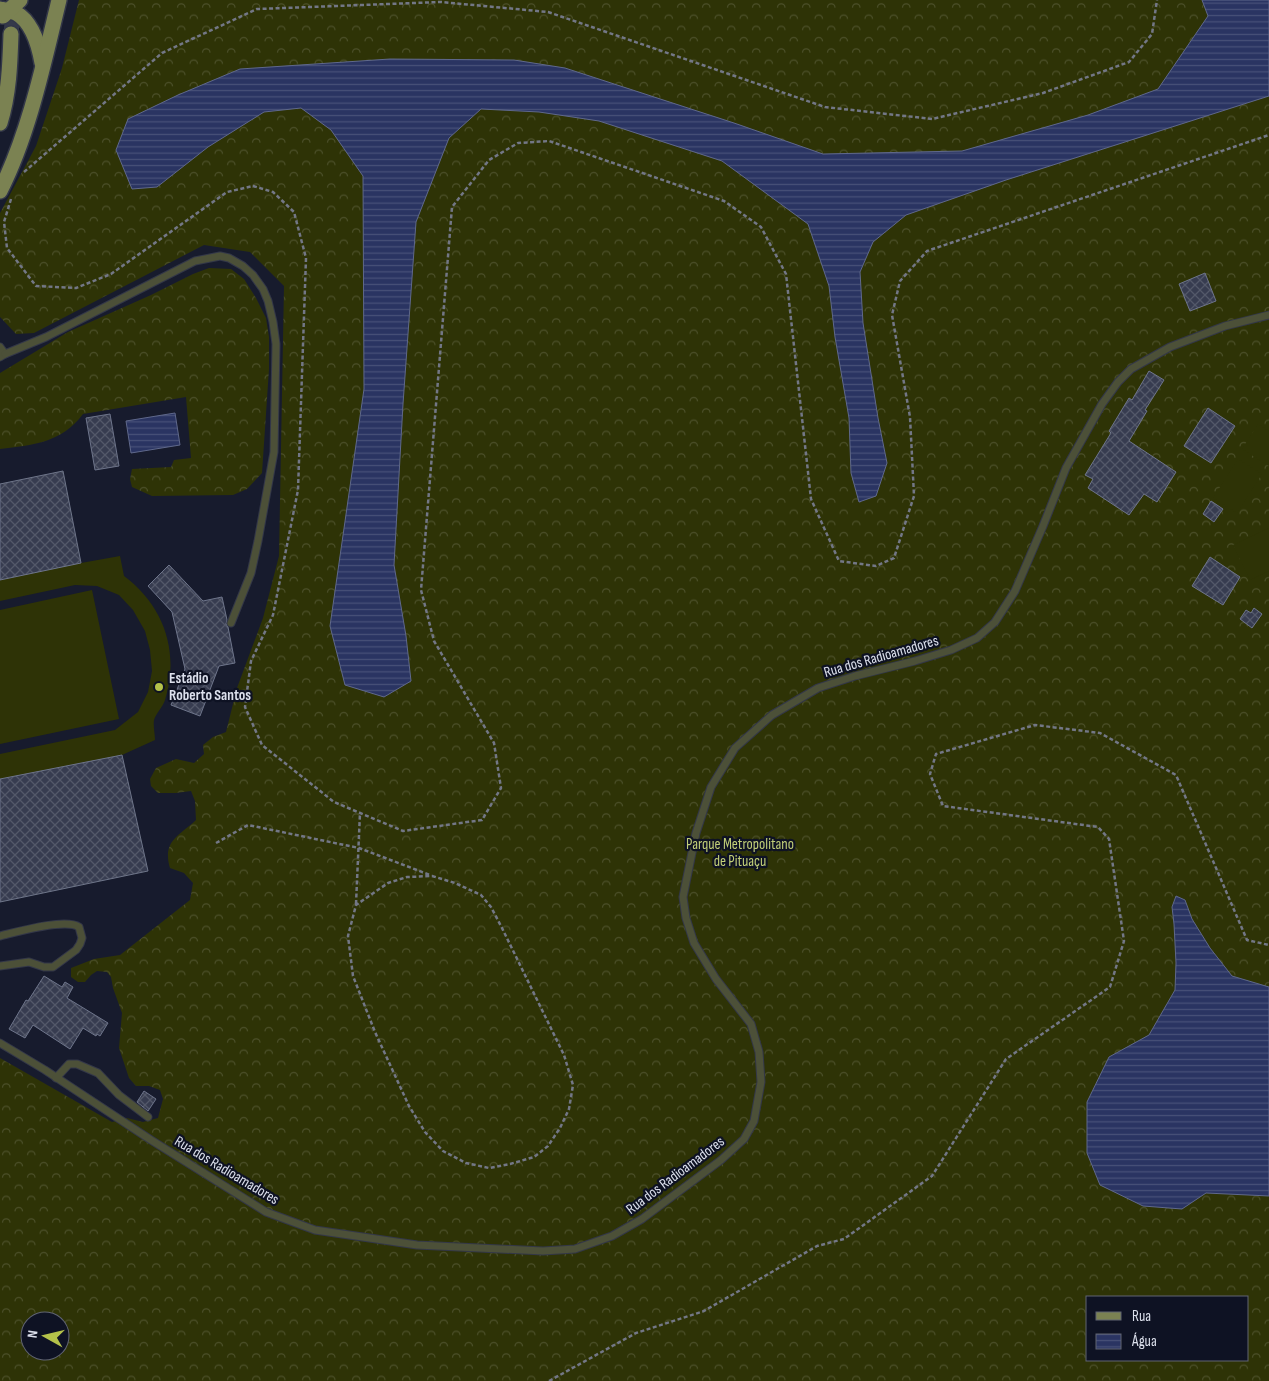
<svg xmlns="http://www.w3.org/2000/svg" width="1269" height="1381" viewBox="0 0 1269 1381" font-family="'Sofia Sans Condensed',sans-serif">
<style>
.forest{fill:url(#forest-crowns);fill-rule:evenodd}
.garden{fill:#2e3306}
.water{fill:url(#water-rules);stroke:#5f688b}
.building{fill:url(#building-cross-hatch);stroke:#6e758b}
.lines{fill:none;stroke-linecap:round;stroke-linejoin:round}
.primary-tunnel{stroke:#35394a;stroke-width:15;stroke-dasharray:15 8;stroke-linecap:butt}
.service-casing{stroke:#333748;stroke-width:9}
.primary-casing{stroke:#333748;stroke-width:18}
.path{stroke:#737786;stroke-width:2.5;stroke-dasharray:4 2.5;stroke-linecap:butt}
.service{stroke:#4c5038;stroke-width:7}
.primary{stroke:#7b8252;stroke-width:15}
.poi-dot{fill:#b4c24a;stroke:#0e1223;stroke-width:2}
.labels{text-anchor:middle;stroke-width:4.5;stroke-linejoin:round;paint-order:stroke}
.street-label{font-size:15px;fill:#dce0ec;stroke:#0e1223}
.poi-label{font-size:15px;font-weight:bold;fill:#dce0ec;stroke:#0e1223;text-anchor:start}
.park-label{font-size:15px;fill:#c2cf78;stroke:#0e1223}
</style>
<defs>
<pattern id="forest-crowns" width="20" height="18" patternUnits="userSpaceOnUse" patternTransform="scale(1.25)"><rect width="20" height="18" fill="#2e3306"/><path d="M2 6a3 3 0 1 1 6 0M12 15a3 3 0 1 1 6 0" fill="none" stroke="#4c502a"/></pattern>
<pattern id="water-rules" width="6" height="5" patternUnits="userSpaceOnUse" patternTransform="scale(1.25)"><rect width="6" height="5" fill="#2a3462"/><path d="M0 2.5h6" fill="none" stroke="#485179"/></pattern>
<pattern id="building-cross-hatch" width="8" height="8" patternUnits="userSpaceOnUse" patternTransform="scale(1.25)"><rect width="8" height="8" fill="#373c50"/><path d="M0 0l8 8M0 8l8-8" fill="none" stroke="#535869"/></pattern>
</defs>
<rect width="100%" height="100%" fill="#171b2d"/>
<g class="forest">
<path d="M 79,0 L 1269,0 L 1269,1381 L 0,1381 L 0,1058 L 112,1122 L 127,1118 L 143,1122 L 158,1118 L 163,1099 L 160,1090 L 149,1086 L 136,1086 L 129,1078 L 119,1048 L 122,1013 L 113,988 L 111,977 L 107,972 L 97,971 L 91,975 L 85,982 L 78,982 L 71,977 L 71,968 L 94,959 L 120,955 L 190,900 L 193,883 L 184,873 L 170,868 C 162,841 179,836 196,820 L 195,801 L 191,791 L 176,793 L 158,793 L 151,786 L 150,779 L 156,768 L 176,759 L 194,763 L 204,754 L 203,745 L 213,737 L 226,732 L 237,688 L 263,618 L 279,556 L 284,286 L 250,252 L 204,245 L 34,333 L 16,334 L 0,317 L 0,213 L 36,146 L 62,68 ZM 1088,1297 L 1248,1297 L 1248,1360 L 1088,1360 ZM 30,1321 L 60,1321 L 60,1351 L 30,1351 Z"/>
<path d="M 209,268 L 231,269 L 244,279 L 256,298 L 266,318 L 269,337 L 269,369 L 262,473 L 247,489 L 233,495 L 152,496 L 132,487 L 130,479 L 132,469 L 171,467 L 174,460 L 191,458 L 186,397 L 83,414 C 61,443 33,445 0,449 L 0,373 L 68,332 L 151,295 L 193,274 Z"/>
</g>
<g class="garden">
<path d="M 1258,424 L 1269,431 L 1269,466 L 1242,449 Z"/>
<path d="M 1238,459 L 1262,474 L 1237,513 L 1213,498 Z"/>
<path d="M 63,471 L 81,563 L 120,556 L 124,576 C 164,606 180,652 165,700 C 163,707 156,713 154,720 C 153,726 155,734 155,740 L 122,755 L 148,871 L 0,902 L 0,754 L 115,730 L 138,712 L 148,692 L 152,671 L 150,650 L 145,631 L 133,610 L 119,595 L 97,586 L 75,585 L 0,601 L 0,484 Z"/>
<path d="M 1269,528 L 1269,571 L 1250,580 L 1233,545 Z"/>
<path d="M 92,590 L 119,719 L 0,744 L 0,610 Z"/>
</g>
<g class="water">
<path d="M 1202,0 L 1269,0 L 1269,96 L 1006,180 L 906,215 L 873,242 L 860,272 L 863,323 L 878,418 L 887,463 L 876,496 L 859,502 L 851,473 L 849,418 L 835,337 L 829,286 L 808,224 L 722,161 L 599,121 L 539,112 L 481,109 L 449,138 L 416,222 L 403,404 L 394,565 L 406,636 L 411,681 L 384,697 L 345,685 L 330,626 L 364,389 L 363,176 L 331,130 L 301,108 L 264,112 L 208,147 L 157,187 L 132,189 L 116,150 L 128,119 L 178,95 L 240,69 L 390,59 L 514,60 L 565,68 L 734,123 L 823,154 L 962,151 L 1088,115 L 1158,89 L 1208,16 Z"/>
<path d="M 175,413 L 180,445 L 131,453 L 126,421 Z"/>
<path d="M 1176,896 L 1185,900 L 1192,919 L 1210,948 L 1232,976 L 1269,987 L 1269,1196 L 1206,1193 L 1182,1209 L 1143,1206 L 1100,1185 L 1087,1153 L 1087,1102 L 1109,1057 L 1149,1035 L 1175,990 L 1176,963 L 1174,924 L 1172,907 Z"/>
</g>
<g class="building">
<path d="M 1205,273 L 1216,301 L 1190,311 L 1179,284 Z"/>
<path d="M 1149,371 L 1164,380 L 1145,410 L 1147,411 L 1129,441 L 1176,472 L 1157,502 L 1144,494 L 1129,515 L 1088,488 L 1093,479 L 1085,475 L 1111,433 L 1109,431 L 1129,398 L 1132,400 Z"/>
<path d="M 1208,408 L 1235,426 L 1211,463 L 1184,446 Z"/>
<path d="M 110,414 L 119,466 L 95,470 L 86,418 Z"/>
<path d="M 63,471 L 81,563 L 0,580 L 0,484 Z"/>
<path d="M 1211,501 L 1223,509 L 1214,522 L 1203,514 Z"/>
<path d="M 1210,557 L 1240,577 L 1223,605 L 1192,586 Z"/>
<path d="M 169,565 L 203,601 L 222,597 L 227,620 L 226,624 L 228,627 L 235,663 L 219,666 L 200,716 L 171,705 L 185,669 L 172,612 L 148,586 Z"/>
<path d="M 1254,608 L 1262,614 L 1252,628 L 1240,619 L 1246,610 L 1251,613 Z"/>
<path d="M 122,755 L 148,871 L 0,902 L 0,779 Z"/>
<path d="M 44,976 L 62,987 L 65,982 L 73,987 L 67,998 L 108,1023 L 100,1036 L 97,1034 L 96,1036 L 83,1028 L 70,1049 L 33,1025 L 25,1038 L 9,1029 L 26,1000 L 28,1001 Z"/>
<path d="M 144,1091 L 156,1099 L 148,1111 L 137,1102 Z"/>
</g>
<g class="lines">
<path class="primary-tunnel" d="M 11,34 L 14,0"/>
<g class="service-casing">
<g id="service">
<path d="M 0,347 L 5,354 L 0,357"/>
<path d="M 5,354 L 46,337 L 195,261 L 220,256 L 229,258 L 243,266 L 253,275 L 263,289 L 268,301 L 273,322 L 276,344 L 274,452 L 258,541 L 251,573 L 231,623"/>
<path d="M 0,936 C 17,932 65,918 79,927 L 82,938 L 80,944 L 76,950 L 53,967 L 44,967 L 29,962 L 0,966"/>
<path d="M 0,1043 L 45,1070 L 151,1140 L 266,1212 L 315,1230 L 417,1245 L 543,1251 L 575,1249 L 612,1236 L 642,1219 L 721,1160 L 744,1139 L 754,1121 L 761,1082 L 759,1052 L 751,1024 L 716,979 L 694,943 L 686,918 L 683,897 L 696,833 L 711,787 L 735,748 L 772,715 L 818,688 L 855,676 L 915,661 L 951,650 L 977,638 L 995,622 L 1015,591 L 1043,526 L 1066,468 L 1102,404 L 1118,382 L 1131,369 L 1170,347 L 1225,326 L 1269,315"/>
<path d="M 56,1078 L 69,1064 L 77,1064 L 98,1073 L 119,1095 L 148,1117"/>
</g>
</g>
<g class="primary-casing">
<g id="primary">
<path d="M 0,9 C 5,10 11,11 16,13 C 32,22 39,46 42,63"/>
<path d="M 3,16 L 20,0"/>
<path d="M 0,123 C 9,94 10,64 11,34"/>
<path d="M 0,191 C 29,134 44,62 59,0"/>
</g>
</g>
<g class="path">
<path d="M 24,172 L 162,53 L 257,9 L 441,2 L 548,12 L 825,107 L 932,119 L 1043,93 L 1129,62 L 1152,34 L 1157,0"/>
<path d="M 11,199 L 4,222 L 7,248 L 36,286 L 76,288 L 111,274 L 227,192 L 253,186 L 273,192 L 294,212 L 306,258 L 298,490 L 273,615 L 251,661 L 245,707 L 262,745 L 334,802 L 403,831 L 482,820 L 501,788 L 494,743 L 434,641 L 421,590 L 452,207 L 489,160 L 518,143 L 549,141 L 724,201 L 761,227 L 786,274 L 811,499 L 839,561 L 876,566 L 894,558 L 914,496 L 910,417 L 892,315 L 900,281 L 927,251 L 1269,135"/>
<path d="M 216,843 L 248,825 L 359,848 L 430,875"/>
<path d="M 432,876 L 455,883 L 481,895 L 491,907 L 502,928 L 564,1055 L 573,1085 L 569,1109 L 560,1128 L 548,1146 L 534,1157 L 510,1164 L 489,1168 L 466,1163 L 443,1151 L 425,1132 L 409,1106 L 375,1032 L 353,976 L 348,936 L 356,905 L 388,883 L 407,877 Z"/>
<path d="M 356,904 L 360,813"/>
<path d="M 549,1381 L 636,1333 L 704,1311 L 817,1246 L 844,1239 L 932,1176 L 1006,1059 L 1110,987 L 1124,941 L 1109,839 L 1098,827 L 943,806 L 930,774 L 936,754 L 1035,725 L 1100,733 L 1176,775 L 1247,940 L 1269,945"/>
</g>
<use href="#service" class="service"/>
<use href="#primary" class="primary"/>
</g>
<circle class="poi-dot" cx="159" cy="687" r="5"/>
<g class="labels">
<g class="street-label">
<text transform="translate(881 656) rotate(-16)" y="5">Rua dos Radioamadores</text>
<text transform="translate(227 1170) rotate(31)" y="5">Rua dos Radioamadores</text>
<text transform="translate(675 1175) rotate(-37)" y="5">Rua dos Radioamadores</text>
</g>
<g class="poi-label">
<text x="169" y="683">Estádio<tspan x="169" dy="17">Roberto Santos</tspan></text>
</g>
<g class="park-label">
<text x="740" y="849">Parque Metropolitano<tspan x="740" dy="17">de Pituaçu</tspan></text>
</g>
</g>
<rect x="1086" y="1296" width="162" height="65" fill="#0e1223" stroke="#606473"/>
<rect x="1096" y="1312" width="25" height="8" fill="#7b8252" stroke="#606473"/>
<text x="1132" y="1321" font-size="15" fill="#dce0ec">Rua</text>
<rect x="1096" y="1334" width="25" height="15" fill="url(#water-rules)" stroke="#606473"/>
<text x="1132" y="1346" font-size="15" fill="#dce0ec">Água</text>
<g transform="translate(45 1336) rotate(278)"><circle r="24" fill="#0e1223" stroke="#606473"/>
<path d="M0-4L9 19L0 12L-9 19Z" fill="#b4c24a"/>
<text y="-8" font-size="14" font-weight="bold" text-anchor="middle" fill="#dce0ec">N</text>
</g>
</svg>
